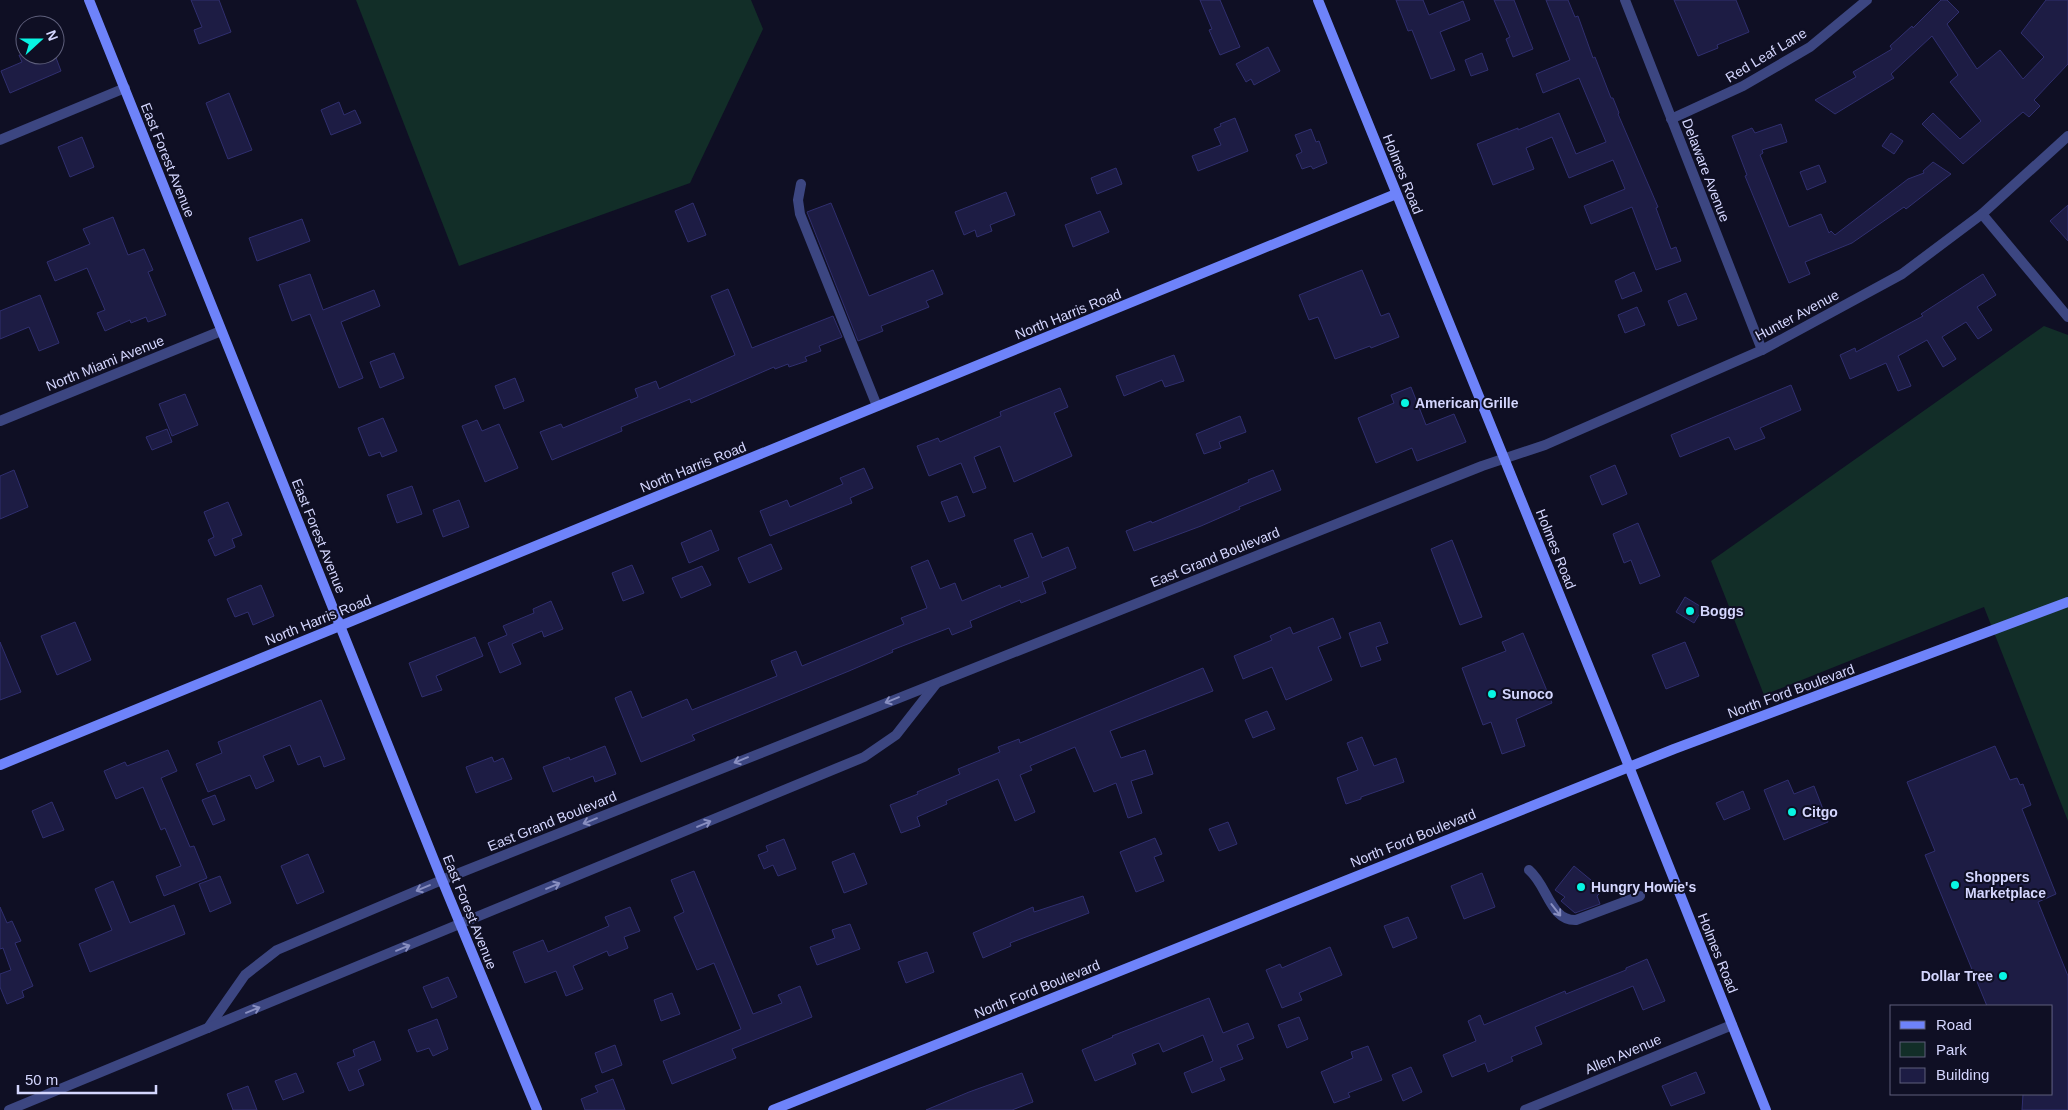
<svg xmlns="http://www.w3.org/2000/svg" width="2068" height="1110" viewBox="0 0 2068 1110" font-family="Arial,sans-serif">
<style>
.green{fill:#122e28}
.building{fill:#1d1c44;stroke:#302f6f}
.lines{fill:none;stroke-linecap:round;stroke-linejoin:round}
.lane{stroke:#3c4681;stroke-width:10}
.street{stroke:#3c4681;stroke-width:10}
.secondary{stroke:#6e83fa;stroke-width:10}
.oneway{stroke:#888ec0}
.poi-dot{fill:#08f5e3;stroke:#0f0f24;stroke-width:2}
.labels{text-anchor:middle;stroke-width:4;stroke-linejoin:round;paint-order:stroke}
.street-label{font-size:14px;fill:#d4d6fe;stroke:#0f0f24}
.poi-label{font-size:14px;font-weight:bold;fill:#d4d6fe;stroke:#0f0f24;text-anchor:start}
</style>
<rect width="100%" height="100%" fill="#0f0f24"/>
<g class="green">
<path d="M 356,0 L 751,0 L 763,29 L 690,183 L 459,266 Z"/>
<path d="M 2044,326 L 2068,335 L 2068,821 L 1984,607 L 1764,695 L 1711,561 Z"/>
</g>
<g class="building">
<path d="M 191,0 L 219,0 L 231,32 L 199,44 L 194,30 L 202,27 Z"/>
<path d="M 1200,0 L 1220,0 L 1240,47 L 1220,55 L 1209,30 L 1212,29 Z"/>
<path d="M 1396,0 L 1423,0 L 1429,15 L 1463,1 L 1470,20 L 1440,32 L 1455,70 L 1431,79 L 1412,30 L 1408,31 Z"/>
<path d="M 1494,0 L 1514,0 L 1533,49 L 1513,57 L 1506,39 L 1510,37 Z"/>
<path d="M 1546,0 L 1568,0 L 1575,17 L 1578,16 L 1593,58 L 1595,57 L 1611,98 L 1613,98 L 1619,113 L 1618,114 L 1658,207 L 1656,208 L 1671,249 L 1676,247 L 1681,261 L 1656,270 L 1632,207 L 1591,224 L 1584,206 L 1625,189 L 1613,160 L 1569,178 L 1552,137 L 1526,148 L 1534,169 L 1493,185 L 1477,144 L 1518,128 L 1518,130 L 1559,113 L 1576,154 L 1606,142 L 1579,78 L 1543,93 L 1536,74 L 1570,60 Z"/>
<path d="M 1674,0 L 1736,0 L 1749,32 L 1717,45 L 1718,48 L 1698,56 Z"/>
<path d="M 1941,0 L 1947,0 L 1959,12 L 1947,24 L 1977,69 L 2000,50 L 2023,79 L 2044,57 L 2021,33 L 2046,0 L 2068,0 L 2068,64 L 2034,100 L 2040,106 L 2029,117 L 2023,112 L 1963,164 L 1922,124 L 1933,113 L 1960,139 L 1981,121 L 1950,82 L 1958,75 L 1932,36 L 1891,74 L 1894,78 L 1835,114 L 1815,100 L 1856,77 L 1853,72 L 1892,49 L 1890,46 L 1912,26 L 1913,28 Z"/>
<path d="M 1268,47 L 1280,71 L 1254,85 L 1251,79 L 1246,82 L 1236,64 Z"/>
<path d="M 1482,53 L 1488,70 L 1471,76 L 1465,60 Z"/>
<path d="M 19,55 L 55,55 L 61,71 L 10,93 L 1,71 L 22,62 Z"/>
<path d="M 229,93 L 252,150 L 228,159 L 206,103 Z"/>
<path d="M 339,102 L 344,115 L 355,110 L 361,123 L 331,135 L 321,110 Z"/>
<path d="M 1235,118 L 1248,151 L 1198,171 L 1192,156 L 1221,145 L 1214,129 L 1221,126 L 1220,124 Z"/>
<path d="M 1781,124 L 1787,142 L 1762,150 L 1763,153 L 1760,155 L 1789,227 L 1821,214 L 1829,233 L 1831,231 L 1835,235 L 1908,179 L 1924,173 L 1923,171 L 1933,162 L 1951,174 L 1906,209 L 1904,207 L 1852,243 L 1805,262 L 1810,274 L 1789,283 L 1745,176 L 1747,175 L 1732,136 L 1752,128 L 1755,133 Z"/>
<path d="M 1311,129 L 1316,142 L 1319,141 L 1327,163 L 1313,169 L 1311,166 L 1302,169 L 1296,155 L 1302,152 L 1295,135 Z"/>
<path d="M 1891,133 L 1903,141 L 1894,154 L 1882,146 Z"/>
<path d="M 82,137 L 94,167 L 70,177 L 58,147 Z"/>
<path d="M 1819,165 L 1826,182 L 1807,190 L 1800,172 Z"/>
<path d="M 1116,168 L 1122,184 L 1097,194 L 1091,178 Z"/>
<path d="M 1006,192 L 1015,215 L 990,225 L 992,231 L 977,237 L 975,230 L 964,235 L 955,212 Z"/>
<path d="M 693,203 L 706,235 L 688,242 L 675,211 Z"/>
<path d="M 831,203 L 869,296 L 933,270 L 943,294 L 926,301 L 929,307 L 881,326 L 883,331 L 858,341 L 807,212 Z"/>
<path d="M 2068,205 L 2068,241 L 2050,221 Z"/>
<path d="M 1100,211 L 1109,232 L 1073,247 L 1065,225 Z"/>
<path d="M 113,217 L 128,255 L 144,249 L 153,270 L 148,272 L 166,315 L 148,322 L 146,317 L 131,323 L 130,320 L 105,331 L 97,313 L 105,310 L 87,268 L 55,281 L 47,262 L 90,244 L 83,229 Z"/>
<path d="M 302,219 L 310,241 L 257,261 L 249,238 Z"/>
<path d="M 1362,270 L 1381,316 L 1389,313 L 1399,337 L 1371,348 L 1370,346 L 1335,359 L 1318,317 L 1309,320 L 1299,295 Z"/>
<path d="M 1634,272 L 1642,291 L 1622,299 L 1615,281 Z"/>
<path d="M 310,274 L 323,310 L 374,290 L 380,306 L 341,322 L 363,378 L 339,388 L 310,314 L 292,321 L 279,285 Z"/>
<path d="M 1983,274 L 1996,295 L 1977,307 L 1992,330 L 1978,339 L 1966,322 L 1942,337 L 1956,359 L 1943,367 L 1927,340 L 1898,356 L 1911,386 L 1898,391 L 1886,363 L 1850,379 L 1840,355 L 1855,348 L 1856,352 L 1923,316 L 1921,314 Z"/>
<path d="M 728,289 L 752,348 L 833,316 L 842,337 L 819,346 L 821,351 L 805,357 L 807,361 L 789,367 L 788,364 L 775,369 L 774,367 L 691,403 L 690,399 L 621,427 L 622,431 L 552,460 L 540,432 L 561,424 L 563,428 L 638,397 L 635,389 L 656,381 L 659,389 L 735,355 L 711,296 Z"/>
<path d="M 1686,293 L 1697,319 L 1678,326 L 1668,301 Z"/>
<path d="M 40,295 L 59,343 L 39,351 L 29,327 L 0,339 L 0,311 Z"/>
<path d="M 1637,307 L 1645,325 L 1625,333 L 1618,315 Z"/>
<path d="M 394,353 L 404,378 L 380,388 L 370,362 Z"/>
<path d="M 1174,355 L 1184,381 L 1165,387 L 1162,380 L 1124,396 L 1116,376 Z"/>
<path d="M 515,378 L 524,401 L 504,409 L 495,386 Z"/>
<path d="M 1791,385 L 1801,410 L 1760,428 L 1765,438 L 1735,450 L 1729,437 L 1680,457 L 1671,435 Z"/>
<path d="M 1411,387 L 1426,425 L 1454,414 L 1466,442 L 1417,461 L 1412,448 L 1376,463 L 1358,418 L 1394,403 L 1391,395 Z"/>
<path d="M 1060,388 L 1068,407 L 1054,413 L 1072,456 L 1014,482 L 1000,446 L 974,457 L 986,488 L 973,493 L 961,463 L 929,476 L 917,446 L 938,438 L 940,442 L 1001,416 L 1000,412 Z"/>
<path d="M 185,394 L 198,425 L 172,436 L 159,404 Z"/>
<path d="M 1240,416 L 1246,432 L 1219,442 L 1221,448 L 1204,454 L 1196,434 Z"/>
<path d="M 383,418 L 397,451 L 382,457 L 380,452 L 369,456 L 358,428 Z"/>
<path d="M 477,420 L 482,431 L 499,424 L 518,468 L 485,482 L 462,426 Z"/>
<path d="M 167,429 L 172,442 L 152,450 L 146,437 Z"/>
<path d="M 1615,465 L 1627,494 L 1602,505 L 1590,476 Z"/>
<path d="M 864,468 L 873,488 L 850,498 L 852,503 L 770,536 L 760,511 L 787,500 L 790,507 L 843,484 L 840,478 Z"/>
<path d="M 14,470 L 28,507 L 0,519 L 0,476 Z"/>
<path d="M 1273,470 L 1281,490 L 1239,507 L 1240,509 L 1201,526 L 1134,551 L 1126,531 L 1151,521 L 1152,523 L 1207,500 L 1249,482 L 1248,480 Z"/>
<path d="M 412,486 L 422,514 L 397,523 L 387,495 Z"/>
<path d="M 957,496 L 965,516 L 949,522 L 941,502 Z"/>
<path d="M 459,500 L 469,527 L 443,537 L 433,510 Z"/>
<path d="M 228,502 L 242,535 L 232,539 L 235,547 L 215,556 L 208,540 L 214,537 L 204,512 Z"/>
<path d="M 1638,523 L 1660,576 L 1640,584 L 1631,560 L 1624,563 L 1613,534 Z"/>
<path d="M 711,530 L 719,550 L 689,563 L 681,543 Z"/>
<path d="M 1032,533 L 1042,558 L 1068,547 L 1076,568 L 1042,582 L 1046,593 L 1021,603 L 1020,600 L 970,621 L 972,627 L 952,635 L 949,628 L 892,650 L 893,652 L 849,671 L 692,735 L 695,740 L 641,762 L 615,698 L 631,691 L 642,718 L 687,699 L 692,710 L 777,676 L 771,661 L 796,651 L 802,666 L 904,624 L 901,618 L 927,608 L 911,567 L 928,560 L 940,589 L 955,583 L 962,601 L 1000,585 L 1001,588 L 1029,577 L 1014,540 Z"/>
<path d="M 1452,540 L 1482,617 L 1460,625 L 1431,549 Z"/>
<path d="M 771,544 L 782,569 L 749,583 L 738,558 Z"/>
<path d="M 632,565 L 644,593 L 623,601 L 612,573 Z"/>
<path d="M 702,566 L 711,585 L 681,598 L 672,578 Z"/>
<path d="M 261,585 L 274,616 L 253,625 L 248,612 L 235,617 L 227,599 Z"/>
<path d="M 1685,597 L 1703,608 L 1694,623 L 1676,612 Z"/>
<path d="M 551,601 L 563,629 L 544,637 L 542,631 L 512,644 L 521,664 L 500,673 L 488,643 L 507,635 L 503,626 L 534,613 L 533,609 Z"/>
<path d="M 1333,618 L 1341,638 L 1318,647 L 1332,680 L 1286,700 L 1272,667 L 1243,679 L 1234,656 L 1272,640 L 1270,636 L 1290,627 L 1293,634 Z"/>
<path d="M 75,622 L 91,660 L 57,675 L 41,636 Z"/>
<path d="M 1380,622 L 1388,643 L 1376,647 L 1381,660 L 1361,667 L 1349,633 Z"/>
<path d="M 1523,633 L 1552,703 L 1516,719 L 1525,746 L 1502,754 L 1491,722 L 1483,725 L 1462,668 L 1506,651 L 1502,642 Z"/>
<path d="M 475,637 L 483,656 L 436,676 L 442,690 L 422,697 L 409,663 Z"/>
<path d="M 0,642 L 21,692 L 0,700 Z"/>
<path d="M 1685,642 L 1699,676 L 1666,689 L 1652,655 Z"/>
<path d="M 1203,668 L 1213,691 L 1110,731 L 1121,758 L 1145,750 L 1153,774 L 1131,781 L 1142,813 L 1128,818 L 1116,783 L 1094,792 L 1075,747 L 1030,766 L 1032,770 L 1020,775 L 1035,812 L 1015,821 L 998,779 L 946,801 L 947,804 L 917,817 L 920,826 L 901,833 L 890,805 L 918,794 L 917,792 L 960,774 L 958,769 L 1000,752 L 998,747 L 1019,739 L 1020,743 Z"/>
<path d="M 321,700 L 345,759 L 324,767 L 320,756 L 298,765 L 290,745 L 263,756 L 274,781 L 256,789 L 250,775 L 208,792 L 196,764 L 222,753 L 218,742 Z"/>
<path d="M 1267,711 L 1275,729 L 1253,738 L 1245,720 Z"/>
<path d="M 1362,737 L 1374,766 L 1396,758 L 1404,782 L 1361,797 L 1361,799 L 1346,804 L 1337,778 L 1358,770 L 1347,743 Z"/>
<path d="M 605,746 L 616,774 L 595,782 L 593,776 L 553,792 L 543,767 L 569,757 L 570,760 Z"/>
<path d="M 1995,746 L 2010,780 L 2017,778 L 2020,785 L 2023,784 L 2031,805 L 2022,809 L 2056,894 L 2038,902 L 2068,976 L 2068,1110 L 2022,1110 L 2023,1094 L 2052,1094 L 2052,1006 L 1987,1006 L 1925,855 L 1935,851 L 1907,782 Z"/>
<path d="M 168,750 L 177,771 L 161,778 L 190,847 L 194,846 L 207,878 L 164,896 L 156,876 L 181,866 L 165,828 L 161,830 L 143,787 L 116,799 L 104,771 L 125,762 L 127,766 Z"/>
<path d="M 492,757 L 494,762 L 503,758 L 512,779 L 476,793 L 466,767 Z"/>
<path d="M 1788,780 L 1794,794 L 1814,786 L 1828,822 L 1784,840 L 1764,790 Z"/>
<path d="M 1743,791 L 1750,809 L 1724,820 L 1716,803 Z"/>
<path d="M 215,795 L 225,820 L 213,825 L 202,800 Z"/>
<path d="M 52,802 L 64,830 L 43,838 L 32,811 Z"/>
<path d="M 1228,822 L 1237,844 L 1219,851 L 1209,829 Z"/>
<path d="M 1155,838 L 1162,854 L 1154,857 L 1164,881 L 1136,892 L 1120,852 Z"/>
<path d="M 784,839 L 796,869 L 778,876 L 773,865 L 764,869 L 758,855 L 768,851 L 766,846 Z"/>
<path d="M 854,853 L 867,884 L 844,893 L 832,862 Z"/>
<path d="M 308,854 L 324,892 L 297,904 L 281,866 Z"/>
<path d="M 1574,866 L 1603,890 L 1597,896 L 1600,904 L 1575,913 L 1561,901 L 1565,897 L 1555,890 Z"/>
<path d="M 694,871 L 753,1014 L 782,1003 L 778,995 L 800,986 L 812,1017 L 732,1049 L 736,1058 L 672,1084 L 663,1061 L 741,1029 L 714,963 L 697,970 L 674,917 L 684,912 L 671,880 Z"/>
<path d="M 1482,873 L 1495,907 L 1464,919 L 1451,886 Z"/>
<path d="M 220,876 L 231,903 L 210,912 L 199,884 Z"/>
<path d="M 113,881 L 130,923 L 174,905 L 185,934 L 90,972 L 79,944 L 112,930 L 95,889 Z"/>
<path d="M 1083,896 L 1089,913 L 1010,943 L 1011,946 L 983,958 L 973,933 L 1033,907 L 1034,912 Z"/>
<path d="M 0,907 L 7,923 L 12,921 L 21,941 L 15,943 L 33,986 L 22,991 L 24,997 L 7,1004 L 0,987 L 0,974 L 11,970 L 3,948 L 0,949 Z"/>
<path d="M 630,907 L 640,931 L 624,937 L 628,948 L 609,956 L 607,951 L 573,966 L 583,989 L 566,996 L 556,971 L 525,983 L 513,952 L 543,940 L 548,952 L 609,926 L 605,917 Z"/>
<path d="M 1408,917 L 1417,938 L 1393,948 L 1384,926 Z"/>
<path d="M 850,924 L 860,949 L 817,965 L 810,947 L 835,938 L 832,930 Z"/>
<path d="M 1330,947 L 1342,975 L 1299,993 L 1302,1000 L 1282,1008 L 1266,970 L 1280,964 L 1282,968 Z"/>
<path d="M 927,952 L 934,972 L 906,983 L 898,962 Z"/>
<path d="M 1647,959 L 1665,1001 L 1643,1010 L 1633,986 L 1535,1027 L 1542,1044 L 1511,1057 L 1513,1061 L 1488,1072 L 1485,1063 L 1452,1077 L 1443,1055 L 1476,1041 L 1468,1021 L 1480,1015 L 1484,1025 L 1565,991 L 1566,994 L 1626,970 L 1626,968 Z"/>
<path d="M 448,977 L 457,997 L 432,1008 L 423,987 Z"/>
<path d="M 672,993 L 680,1014 L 661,1021 L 654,1000 Z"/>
<path d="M 1209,998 L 1223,1033 L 1248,1023 L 1254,1038 L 1237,1045 L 1243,1059 L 1220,1068 L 1225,1080 L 1192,1093 L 1184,1073 L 1213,1061 L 1203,1035 L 1163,1052 L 1159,1043 L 1132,1054 L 1136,1064 L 1095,1081 L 1082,1050 L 1113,1037 L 1112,1036 Z"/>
<path d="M 1299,1017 L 1308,1039 L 1287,1048 L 1278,1025 Z"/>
<path d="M 437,1019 L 448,1049 L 433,1056 L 429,1048 L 417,1052 L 408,1030 Z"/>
<path d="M 374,1041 L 381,1060 L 358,1070 L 364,1085 L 349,1091 L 337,1063 L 355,1056 L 353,1050 Z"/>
<path d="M 615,1045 L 622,1065 L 602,1073 L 595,1053 Z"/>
<path d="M 1368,1046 L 1382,1080 L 1348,1093 L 1350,1097 L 1334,1103 L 1321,1072 L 1353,1058 L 1351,1052 Z"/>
<path d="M 1411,1067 L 1422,1092 L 1403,1101 L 1392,1075 Z"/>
<path d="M 1696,1072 L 1705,1093 L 1671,1106 L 1662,1086 Z"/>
<path d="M 296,1073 L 304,1092 L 283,1100 L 275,1081 Z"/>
<path d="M 1022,1073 L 1033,1102 L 1012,1110 L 926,1110 L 969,1092 Z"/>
<path d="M 613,1079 L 625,1110 L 585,1110 L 581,1099 L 598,1092 L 595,1086 Z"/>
<path d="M 248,1086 L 257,1110 L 233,1110 L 227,1094 Z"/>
</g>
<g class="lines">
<g class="lane">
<path d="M 801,184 L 798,200 L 800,214 L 877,406"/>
<path d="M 1529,870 C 1548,886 1550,921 1576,920 L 1640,896"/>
</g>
<g class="street">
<path d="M 1625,0 L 1762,350"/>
<path d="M 1671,119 L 1743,86 L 1810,47 L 1867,0"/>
<path d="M 0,140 L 125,88"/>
<path d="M 1982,214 L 2068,317"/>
<path d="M 0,421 L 221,331"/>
<path d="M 208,1028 L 245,975 L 277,950 L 442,880 L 1482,466 L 1545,445 L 1762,350 L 1902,274 L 1982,214 L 2068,136"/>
<path d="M 9,1110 L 864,757 L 896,735 L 936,684"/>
<path d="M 1525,1110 L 1732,1025"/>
</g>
<g class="secondary">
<path d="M 89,0 L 442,880 L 537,1110"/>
<path d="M 1318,0 L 1614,729 L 1766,1110"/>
<path d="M 0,765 L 1396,194"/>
<path d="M 773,1110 L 1674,749 L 2068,602"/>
</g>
</g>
<defs><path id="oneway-shaft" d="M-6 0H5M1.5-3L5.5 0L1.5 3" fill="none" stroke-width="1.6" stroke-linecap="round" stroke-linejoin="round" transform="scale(1.25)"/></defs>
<g class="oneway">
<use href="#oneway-shaft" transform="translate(892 700) rotate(158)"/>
<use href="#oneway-shaft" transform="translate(741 760) rotate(158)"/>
<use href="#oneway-shaft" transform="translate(590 821) rotate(158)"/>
<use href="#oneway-shaft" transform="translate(704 824) rotate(-23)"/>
<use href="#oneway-shaft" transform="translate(553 886) rotate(-23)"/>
<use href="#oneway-shaft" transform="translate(423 888) rotate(157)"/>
<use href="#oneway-shaft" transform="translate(1556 910) rotate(52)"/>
<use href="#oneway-shaft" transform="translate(403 948) rotate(-22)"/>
<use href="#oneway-shaft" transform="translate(253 1010) rotate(-22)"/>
</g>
<g class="poi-dot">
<circle cx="1405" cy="403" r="5"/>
<circle cx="1690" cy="611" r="5"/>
<circle cx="1492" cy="694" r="5"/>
<circle cx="1792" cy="812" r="5"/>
<circle cx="1955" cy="885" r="5"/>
<circle cx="1581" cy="887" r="5"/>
<circle cx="2003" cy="976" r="5"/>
</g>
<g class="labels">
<g class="street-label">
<text transform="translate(1766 55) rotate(-31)" y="5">Red Leaf Lane</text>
<text transform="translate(168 160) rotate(68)" y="5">East Forest Avenue</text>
<text transform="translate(1706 170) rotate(69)" y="5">Delaware Avenue</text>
<text transform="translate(1403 174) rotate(68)" y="5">Holmes Road</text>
<text transform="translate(1068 314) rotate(-22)" y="5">North Harris Road</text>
<text transform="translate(1797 315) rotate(-28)" y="5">Hunter Avenue</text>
<text transform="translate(105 363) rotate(-22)" y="5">North Miami Avenue</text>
<text transform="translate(693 467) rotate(-22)" y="5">North Harris Road</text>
<text transform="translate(319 536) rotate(68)" y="5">East Forest Avenue</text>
<text transform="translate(1556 549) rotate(68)" y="5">Holmes Road</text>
<text transform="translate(1215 557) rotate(-22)" y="5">East Grand Boulevard</text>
<text transform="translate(318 620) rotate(-22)" y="5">North Harris Road</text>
<text transform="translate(1791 691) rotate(-20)" y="5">North Ford Boulevard</text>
<text transform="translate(552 821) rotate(-22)" y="5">East Grand Boulevard</text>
<text transform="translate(1413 838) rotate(-22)" y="5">North Ford Boulevard</text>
<text transform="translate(470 912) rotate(68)" y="5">East Forest Avenue</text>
<text transform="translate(1718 953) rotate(68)" y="5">Holmes Road</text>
<text transform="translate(1037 989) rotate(-22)" y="5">North Ford Boulevard</text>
<text transform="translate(1623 1054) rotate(-23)" y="5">Allen Avenue</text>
</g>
<g class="poi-label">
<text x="1415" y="408">American Grille</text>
<text x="1700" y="616">Boggs</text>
<text x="1502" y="699">Sunoco</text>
<text x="1802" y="817">Citgo</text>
<text x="1965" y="882">Shoppers<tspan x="1965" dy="16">Marketplace</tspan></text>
<text x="1591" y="892">Hungry Howie's</text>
<text x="1993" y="981" text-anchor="end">Dollar Tree</text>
</g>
</g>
<rect x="1890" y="1005" width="162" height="90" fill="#0f0f24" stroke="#5e5f7b"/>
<rect x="1900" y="1021" width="25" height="8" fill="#6e83fa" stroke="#5e5f7b"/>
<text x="1936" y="1030" font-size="15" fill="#d4d6fe">Road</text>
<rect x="1900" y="1042" width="25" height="15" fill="#122e28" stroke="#5e5f7b"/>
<text x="1936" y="1055" font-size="15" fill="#d4d6fe">Park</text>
<rect x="1900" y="1068" width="25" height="15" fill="#1d1c44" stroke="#5e5f7b"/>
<text x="1936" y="1080" font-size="15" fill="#d4d6fe">Building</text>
<g transform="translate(40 40) rotate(69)"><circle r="24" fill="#0f0f24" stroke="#5e5f7b"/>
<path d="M0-4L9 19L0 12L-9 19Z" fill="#08f5e3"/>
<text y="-8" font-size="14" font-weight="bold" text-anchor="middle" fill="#d4d6fe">N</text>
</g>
<path d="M18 1085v8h138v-8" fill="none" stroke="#d4d6fe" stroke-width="2.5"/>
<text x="25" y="1085" font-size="15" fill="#d4d6fe" stroke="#0f0f24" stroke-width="4" paint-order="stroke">50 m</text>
</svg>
